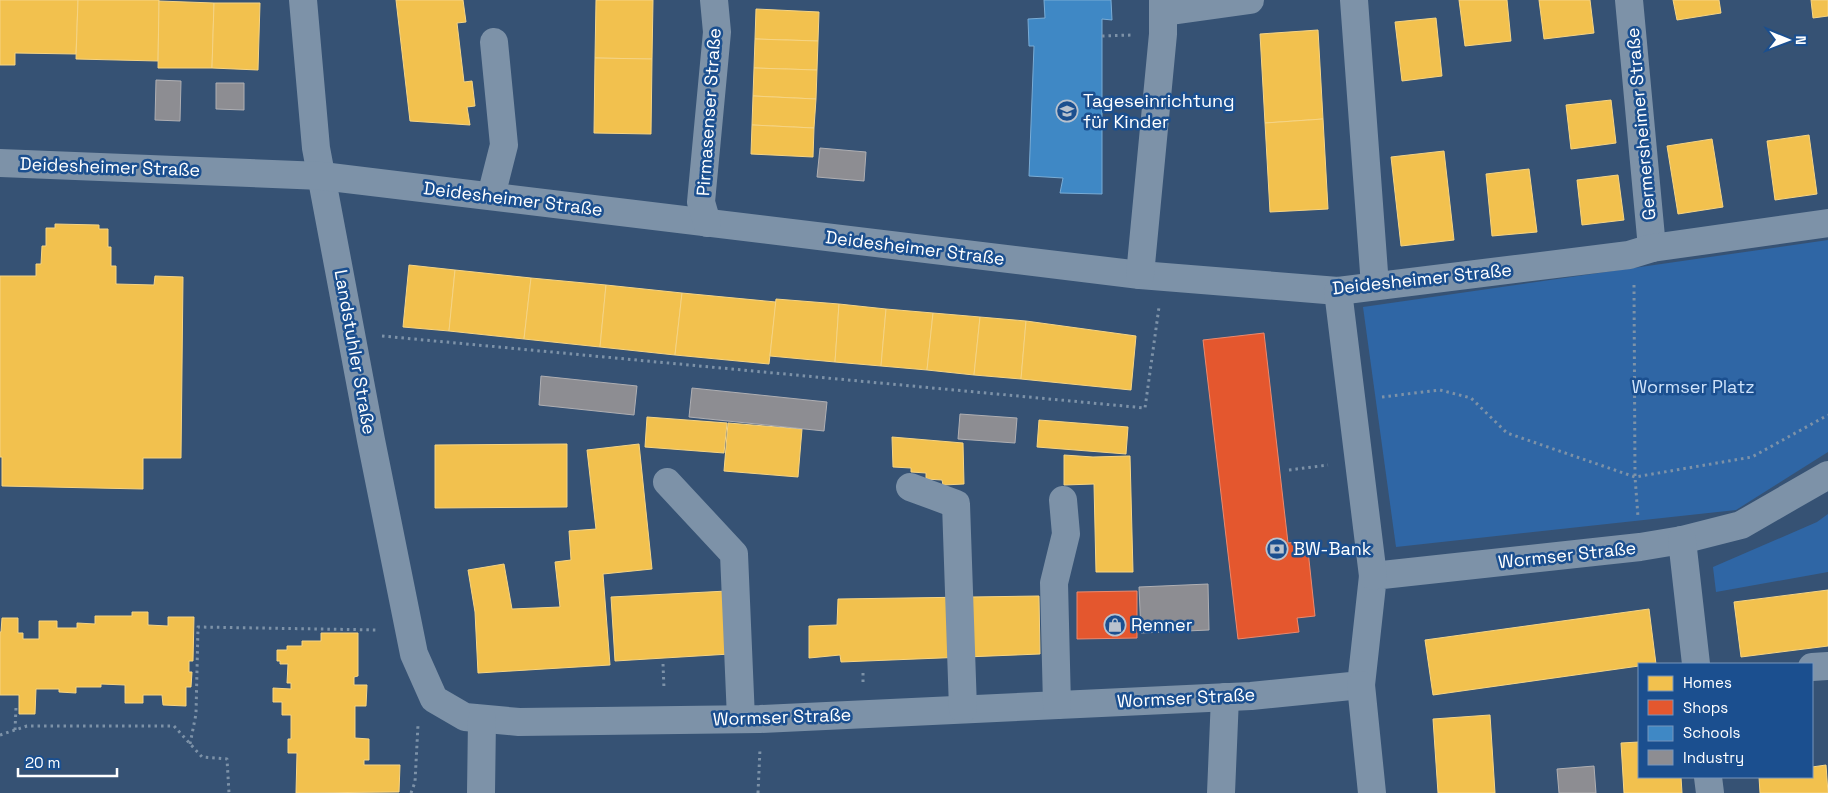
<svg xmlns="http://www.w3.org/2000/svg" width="1828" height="793" viewBox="0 0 1828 793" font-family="'Space Grotesk',sans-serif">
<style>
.green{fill:#2f66a5}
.homes{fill:#f2c14e;stroke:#f6d483}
.shops{fill:#e4572e;stroke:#ec896d}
.schools{fill:#3f88c5;stroke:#79acd6}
.industry{fill:#8d8d92;stroke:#afafb3}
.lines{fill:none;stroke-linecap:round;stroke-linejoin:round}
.path{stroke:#7d92a8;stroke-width:3;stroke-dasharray:2.5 4;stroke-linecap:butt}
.minor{stroke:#7d92a8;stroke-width:28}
.labels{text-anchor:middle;stroke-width:5;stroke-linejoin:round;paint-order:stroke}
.poi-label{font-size:18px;fill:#fff;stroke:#1b4f8f;text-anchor:start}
.street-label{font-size:18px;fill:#fff;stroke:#1b4f8f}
.park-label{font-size:18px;fill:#cfe3fa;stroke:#1b4f8f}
</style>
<rect width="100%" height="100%" fill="#365274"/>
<g class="green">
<path d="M 1828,240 L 1828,452 L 1736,510 L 1396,547 L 1363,307 Z"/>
<path d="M 1828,514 L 1828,572 L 1716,592 L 1713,567 L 1817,522 Z"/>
</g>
<g class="homes">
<path d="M 0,0 L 78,0 L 76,54 L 15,53 L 15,65 L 0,65 Z"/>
<path d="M 78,0 L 159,0 L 158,61 L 76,59 Z"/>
<path d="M 396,0 L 463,0 L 466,22 L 457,23 L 464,82 L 472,81 L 475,106 L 467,107 L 470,125 L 410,121 Z"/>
<path d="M 596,0 L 653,0 L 652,59 L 595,58 Z"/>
<path d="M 1459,0 L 1507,0 L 1511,41 L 1465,46 Z"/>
<path d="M 1539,0 L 1590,0 L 1594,33 L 1544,39 Z"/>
<path d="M 1673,0 L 1719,0 L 1721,13 L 1677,20 Z"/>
<path d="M 1811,0 L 1828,0 L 1828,16 L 1813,18 Z"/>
<path d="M 159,1 L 214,3 L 212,68 L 158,68 Z"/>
<path d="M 214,3 L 260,3 L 258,70 L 212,68 Z"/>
<path d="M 756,9 L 819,12 L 818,41 L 755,39 Z"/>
<path d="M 1436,18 L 1442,76 L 1402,81 L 1395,22 Z"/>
<path d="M 1318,30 L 1323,119 L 1265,123 L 1260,34 Z"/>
<path d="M 755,39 L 818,41 L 817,70 L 754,68 Z"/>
<path d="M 595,58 L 652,59 L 651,134 L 594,133 Z"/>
<path d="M 754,68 L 817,70 L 816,99 L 753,96 Z"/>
<path d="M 753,96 L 816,99 L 814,128 L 752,125 Z"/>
<path d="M 1611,100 L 1616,143 L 1571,149 L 1566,105 Z"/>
<path d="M 1323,119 L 1328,209 L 1270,212 L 1265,123 Z"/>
<path d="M 752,125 L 814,128 L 813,157 L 751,154 Z"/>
<path d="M 1809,135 L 1817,194 L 1775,200 L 1767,141 Z"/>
<path d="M 1712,139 L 1723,207 L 1678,214 L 1667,146 Z"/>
<path d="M 1444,151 L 1454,240 L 1401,246 L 1391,157 Z"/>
<path d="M 1529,169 L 1537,232 L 1492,236 L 1486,174 Z"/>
<path d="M 1618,175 L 1624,220 L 1582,225 L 1577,180 Z"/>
<path d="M 55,224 L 99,225 L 99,229 L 108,229 L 108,247 L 111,247 L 111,266 L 116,266 L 116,284 L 154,285 L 155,276 L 183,277 L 181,458 L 143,458 L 143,489 L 2,486 L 2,457 L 0,457 L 0,276 L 36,276 L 36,264 L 41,264 L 42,246 L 46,246 L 46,228 L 55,228 Z"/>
<path d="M 409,265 L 455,270 L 449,331 L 403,327 Z"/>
<path d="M 455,270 L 531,278 L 524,339 L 449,331 Z"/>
<path d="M 531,278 L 606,285 L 600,347 L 524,339 Z"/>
<path d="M 606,285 L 682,293 L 675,355 L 600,347 Z"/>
<path d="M 682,293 L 776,302 L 769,364 L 675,355 Z"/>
<path d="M 776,299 L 839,304 L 835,362 L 770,356 Z"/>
<path d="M 839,304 L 886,309 L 881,366 L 835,362 Z"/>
<path d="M 886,309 L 933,313 L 927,370 L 881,366 Z"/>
<path d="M 933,313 L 980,317 L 974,375 L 927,370 Z"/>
<path d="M 980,317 L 1026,321 L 1021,379 L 974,375 Z"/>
<path d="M 1026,321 L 1136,336 L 1131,390 L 1021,379 Z"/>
<path d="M 647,417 L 727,423 L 724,453 L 645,447 Z"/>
<path d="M 1039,420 L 1128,427 L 1126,454 L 1037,447 Z"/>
<path d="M 728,423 L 802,429 L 798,477 L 724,471 Z"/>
<path d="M 892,437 L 963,443 L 964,484 L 943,485 L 942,480 L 926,479 L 926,473 L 911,472 L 911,468 L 893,467 Z"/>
<path d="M 567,444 L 567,507 L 435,508 L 435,445 Z"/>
<path d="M 639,444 L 652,569 L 603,574 L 610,665 L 478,673 L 475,612 L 468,570 L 504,564 L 512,609 L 560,607 L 555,562 L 571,560 L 569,531 L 596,529 L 587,450 Z"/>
<path d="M 1064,455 L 1093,457 L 1130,456 L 1133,572 L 1096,572 L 1094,484 L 1064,485 Z"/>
<path d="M 1828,590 L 1828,646 L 1741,657 L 1734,602 Z"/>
<path d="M 727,591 L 730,654 L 615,661 L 611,597 Z"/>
<path d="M 1039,596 L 1040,654 L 841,662 L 840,655 L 809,658 L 809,626 L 837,625 L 838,599 Z"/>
<path d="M 1649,609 L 1656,664 L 1639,664 L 1639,666 L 1433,695 L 1425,640 Z"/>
<path d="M 132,612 L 148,612 L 148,625 L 168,626 L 168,617 L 194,617 L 193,661 L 189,661 L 189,672 L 192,672 L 191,687 L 186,687 L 186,706 L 163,705 L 162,695 L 143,695 L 143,703 L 125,703 L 125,685 L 101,684 L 101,687 L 76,687 L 76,693 L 59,692 L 59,689 L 36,689 L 35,714 L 19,714 L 19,695 L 0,695 L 0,632 L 1,632 L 2,618 L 18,618 L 18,633 L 23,633 L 23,639 L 39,639 L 39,621 L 57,621 L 57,628 L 77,628 L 77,623 L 95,624 L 95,616 L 132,616 Z"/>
<path d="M 321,633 L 358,633 L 358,676 L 354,677 L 354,685 L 367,685 L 366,706 L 355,706 L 355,738 L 369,739 L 369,760 L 364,760 L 364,765 L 400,765 L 399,792 L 296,793 L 297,753 L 288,753 L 288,739 L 291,739 L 291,715 L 282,715 L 282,702 L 273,702 L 273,688 L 291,689 L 291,683 L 287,683 L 288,664 L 280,664 L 280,661 L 277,661 L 277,650 L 287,650 L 287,646 L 302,646 L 302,641 L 321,641 Z"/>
<path d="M 1490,715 L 1495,793 L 1438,793 L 1433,719 Z"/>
<path d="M 1639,742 L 1639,777 L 1681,777 L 1682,793 L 1624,793 L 1621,743 Z"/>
<path d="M 1826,765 L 1828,793 L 1760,793 L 1759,777 L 1812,777 L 1812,767 Z"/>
</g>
<g class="shops">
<path d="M 1264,333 L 1288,543 L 1307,541 L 1315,616 L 1297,618 L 1299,632 L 1238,639 L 1203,340 Z"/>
<path d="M 1137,591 L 1137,638 L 1077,639 L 1077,592 Z"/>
</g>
<path class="schools" d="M 1044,0 L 1111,0 L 1112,20 L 1102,19 L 1102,194 L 1060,193 L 1063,178 L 1029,176 L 1034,46 L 1029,46 L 1028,19 L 1045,18 Z"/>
<g class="industry">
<path d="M 156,80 L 181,81 L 180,121 L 155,120 Z"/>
<path d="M 216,83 L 244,83 L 244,110 L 216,109 Z"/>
<path d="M 820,148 L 866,152 L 864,181 L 817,177 Z"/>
<path d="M 541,376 L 637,386 L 634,415 L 539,405 Z"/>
<path d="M 692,388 L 827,402 L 824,431 L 689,417 Z"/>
<path d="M 960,414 L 1017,418 L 1015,443 L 958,439 Z"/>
<path d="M 1208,584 L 1209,630 L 1141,633 L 1139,587 Z"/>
<path d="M 1594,766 L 1596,793 L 1559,793 L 1557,769 Z"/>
</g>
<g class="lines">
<g class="path">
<path d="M 1102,36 L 1133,35"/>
<path d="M 1634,285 L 1635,477 L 1638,517"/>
<path d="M 382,336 L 1145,408 L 1159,307"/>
<path d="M 1382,397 L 1440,390 L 1471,398 L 1507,433 L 1635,477 L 1752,457 L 1828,415"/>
<path d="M 1289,470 L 1328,465"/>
<path d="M 663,664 L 664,689"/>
<path d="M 863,673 L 863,683"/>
<path d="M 15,730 L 16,707"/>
<path d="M 0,735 L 27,726 L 174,726 L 202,757 L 227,759 L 229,793"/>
<path d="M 190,744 L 196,714 L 198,627 L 379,630"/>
<path d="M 411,793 L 415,782 L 418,725"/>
<path d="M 758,793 L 760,749"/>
</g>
<g class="minor">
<path d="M 303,0 L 316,148 L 371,440 L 414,654 L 434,699 L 465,717 L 519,722 L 760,719 L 1251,696 L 1361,685 L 1373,576 L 1640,547 L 1682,540 L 1741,525 L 1828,475"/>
<path d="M 1354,0 L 1375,286"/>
<path d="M 1629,0 L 1652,248"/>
<path d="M 1164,12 L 1250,0"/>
<path d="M 0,163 L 322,176 L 1140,275 L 1338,291 L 1629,255 L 1652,248 L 1828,223"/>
<path d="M 491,196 L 504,145 L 494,42"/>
<path d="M 707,223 L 701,202 L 717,32 L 714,0"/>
<path d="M 1140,275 L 1163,34 L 1163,0"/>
<path d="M 1338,291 L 1373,576"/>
<path d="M 667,482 L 734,554 L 741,719"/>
<path d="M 910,487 L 956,504 L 963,709"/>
<path d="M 1682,540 L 1696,664"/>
<path d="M 1812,667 L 1828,666"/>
<path d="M 1361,685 L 1372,793"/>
<path d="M 1057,705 L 1054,583 L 1066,534 L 1063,500"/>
<path d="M 1708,777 L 1710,793"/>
<path d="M 481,793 L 482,719"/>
<path d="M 1221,793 L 1225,697"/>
</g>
</g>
<defs>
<g id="school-ring" transform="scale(1.125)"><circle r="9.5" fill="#1b4f8f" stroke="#b9c2ce" stroke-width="1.5"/><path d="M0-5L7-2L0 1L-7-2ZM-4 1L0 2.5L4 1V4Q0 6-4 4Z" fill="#b9c2ce"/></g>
<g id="bank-ring" transform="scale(1.125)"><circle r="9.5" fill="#1b4f8f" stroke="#b9c2ce" stroke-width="1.5"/><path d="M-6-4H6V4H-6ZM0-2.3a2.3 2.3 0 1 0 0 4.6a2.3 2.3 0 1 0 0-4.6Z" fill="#b9c2ce"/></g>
<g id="shop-ring" transform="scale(1.125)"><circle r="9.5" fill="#1b4f8f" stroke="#b9c2ce" stroke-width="1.5"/><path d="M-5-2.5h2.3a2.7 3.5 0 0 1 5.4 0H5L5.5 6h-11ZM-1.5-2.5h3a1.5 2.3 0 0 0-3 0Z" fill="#b9c2ce"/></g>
</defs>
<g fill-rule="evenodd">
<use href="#school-ring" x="1067" y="111"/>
<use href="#bank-ring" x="1277" y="549"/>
<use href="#shop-ring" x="1115" y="625"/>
</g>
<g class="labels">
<g class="poi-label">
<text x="1083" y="107">Tageseinrichtung<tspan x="1083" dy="21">für Kinder</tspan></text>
<text x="1293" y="555">BW-Bank</text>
<text x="1131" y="631">Renner</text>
</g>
<g class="street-label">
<text transform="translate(709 112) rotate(-86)" y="6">Pirmasenser Straße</text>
<text transform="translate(1641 124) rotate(-95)" y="6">Germersheimer Straße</text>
<text transform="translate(110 167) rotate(2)" y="6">Deidesheimer Straße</text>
<text transform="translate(513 199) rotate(7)" y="6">Deidesheimer Straße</text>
<text transform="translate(915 248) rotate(7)" y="6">Deidesheimer Straße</text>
<text transform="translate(1422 279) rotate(-6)" y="6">Deidesheimer Straße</text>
<text transform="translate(355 352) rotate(80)" y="6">Landstuhler Straße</text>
<text transform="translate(1567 555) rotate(-6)" y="6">Wormser Straße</text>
<text transform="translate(1186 698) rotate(-3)" y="6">Wormser Straße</text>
<text transform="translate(782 717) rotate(-2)" y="6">Wormser Straße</text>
</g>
<g class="park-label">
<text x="1693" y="393">Wormser Platz</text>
</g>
</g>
<rect x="1638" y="663" width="175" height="115" fill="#1b4f8f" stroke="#7695bc"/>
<rect x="1648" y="676" width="25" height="15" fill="#f2c14e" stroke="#7695bc"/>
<text x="1683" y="688" font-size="15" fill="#ffffff">Homes</text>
<rect x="1648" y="700" width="25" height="15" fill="#e4572e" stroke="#7695bc"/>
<text x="1683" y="713" font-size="15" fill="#ffffff">Shops</text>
<rect x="1648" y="726" width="25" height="15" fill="#3f88c5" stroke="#7695bc"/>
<text x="1683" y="738" font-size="15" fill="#ffffff">Schools</text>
<rect x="1648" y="750" width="25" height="15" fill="#8d8d92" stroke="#7695bc"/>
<text x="1683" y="763" font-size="15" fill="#ffffff">Industry</text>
<g transform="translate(1788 40) rotate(91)" stroke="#1b4f8f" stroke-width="4" paint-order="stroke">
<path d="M0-4L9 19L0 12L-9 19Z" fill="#ffffff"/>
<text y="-8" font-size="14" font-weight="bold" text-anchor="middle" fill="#ffffff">N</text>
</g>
<path d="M18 768v8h99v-8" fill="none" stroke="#ffffff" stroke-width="2.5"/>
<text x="25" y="768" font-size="15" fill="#ffffff" stroke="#1b4f8f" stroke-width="4" paint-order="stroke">20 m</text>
</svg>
